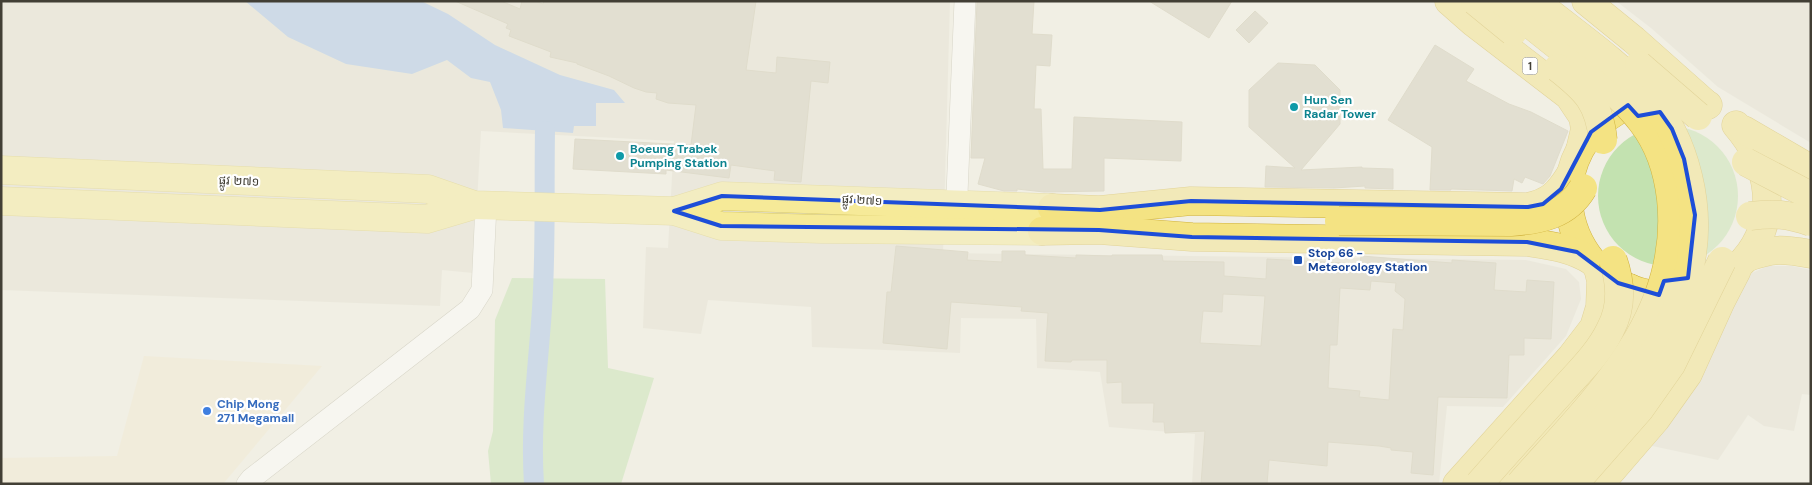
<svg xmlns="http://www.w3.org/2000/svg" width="1812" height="485" viewBox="0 0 1812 485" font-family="'DM Sans','Noto Sans Khmer',sans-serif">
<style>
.residential{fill:#e4e1d3}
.commercial{fill:#f2e9d0}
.green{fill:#c3e2b0}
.water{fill:#a4c2ea}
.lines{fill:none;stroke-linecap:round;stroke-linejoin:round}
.canal{stroke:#a4c2ea;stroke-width:20}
.building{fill:#d1ccbb;stroke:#cbc5ae;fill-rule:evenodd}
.minor-casing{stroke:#bbb8a8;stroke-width:22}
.primary-casing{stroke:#d9ca6a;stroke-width:29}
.trunk-casing{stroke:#d0b23f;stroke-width:29}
.minor{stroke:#fff;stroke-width:21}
.primary{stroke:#f6ea98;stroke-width:28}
.trunk{stroke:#f4e383;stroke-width:28}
.trunk-bridge-casing{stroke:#d0b23f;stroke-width:29;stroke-linecap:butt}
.trunk-bridge{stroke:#f4e383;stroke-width:28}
.marked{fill:none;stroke:#1d4ed8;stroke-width:4;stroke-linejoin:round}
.culture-dot{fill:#0f9aa8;stroke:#fff;stroke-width:2}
.transit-dot{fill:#1a4fb4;stroke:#fff;stroke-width:2}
.shop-dot{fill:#3f7fe0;stroke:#fff;stroke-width:2}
.labels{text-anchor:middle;stroke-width:4.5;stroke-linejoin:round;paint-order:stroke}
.shield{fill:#fff;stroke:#7b7972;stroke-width:1}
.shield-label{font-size:11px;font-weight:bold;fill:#423f35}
.culture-label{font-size:12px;font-weight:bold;fill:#0d838f;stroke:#fff;text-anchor:start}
.street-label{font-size:12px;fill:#423f35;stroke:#fff}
.transit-label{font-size:12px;font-weight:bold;fill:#164399;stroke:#fff;text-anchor:start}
.shop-label{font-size:12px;font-weight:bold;fill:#366cbe;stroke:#fff;text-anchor:start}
</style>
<rect width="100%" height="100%" fill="#f1efe4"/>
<g class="residential">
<path d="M 1,1 L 950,1 L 943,253 L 1526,260 L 1566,269 L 1579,282 L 1581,299 L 1566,336 L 1503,407 L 1447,406 L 1439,484 L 1192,484 L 1195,434 L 1109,427 L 1100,372 L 1037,368 L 1036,319 L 961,318 L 960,353 L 812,347 L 811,307 L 708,300 L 701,334 L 643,328 L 646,247 L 668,248 L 674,141 L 481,131 L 473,273 L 442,270 L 440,306 L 1,290 Z"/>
<path d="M 1616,1 L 1811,1 L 1811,143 L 1718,87 L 1651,28 Z"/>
<path d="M 1768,266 L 1792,266 L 1811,270 L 1811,395 L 1802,394 L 1794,431 L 1764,426 L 1748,415 L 1718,460 L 1643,444 L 1726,304 L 1752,273 Z"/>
</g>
<path class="commercial" d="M 144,356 L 322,366 L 223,484 L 1,484 L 1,458 L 117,456 Z"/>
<g class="green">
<circle cx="1668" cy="196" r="70"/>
<path d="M 512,278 L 605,279 L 608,368 L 654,378 L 621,484 L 491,484 L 488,451 L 493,431 L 495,320 Z"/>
</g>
<path class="water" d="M 245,1 L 421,1 L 448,14 L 495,45 L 560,75 L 614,90 L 625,103 L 596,103 L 596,126 L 574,126 L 573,133 L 503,128 L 501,110 L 490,82 L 471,78 L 447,60 L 412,74 L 346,64 L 288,37 Z"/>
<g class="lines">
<path class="canal" d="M 534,484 C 530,425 538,368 542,309 C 546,250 544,190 545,131"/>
</g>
<g class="building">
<path d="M 455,1 L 501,1 L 520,9 L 522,1 L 535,1 L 543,4 L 544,1 L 756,1 L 746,70 L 776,73 L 777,57 L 830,62 L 828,83 L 811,81 L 801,182 L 774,180 L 775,171 L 731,165 L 729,178 L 666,170 L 666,174 L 573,169 L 575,139 L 691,145 L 696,105 L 668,103 L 656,99 L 657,93 L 646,92 L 634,88 L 609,76 L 577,64 L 577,63 L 550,57 L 551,52 L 509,36 L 511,30 L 506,28 L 508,24 Z"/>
<path d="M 977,1 L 1034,1 L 1032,34 L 1052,35 L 1050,66 L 1036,65 L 1034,109 L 1041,109 L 1043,169 L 1072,169 L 1074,117 L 1182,122 L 1181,161 L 1104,158 L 1104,191 L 1044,192 L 1017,189 L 1017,191 L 1004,191 L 978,184 L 985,158 L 971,158 Z"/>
<path d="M 1149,1 L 1232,1 L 1209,38 Z"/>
<path d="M 1255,11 L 1268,23 L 1249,43 L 1236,30 Z"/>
<path d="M 1435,45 L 1474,69 L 1466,81 L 1509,104 L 1531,112 L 1568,131 L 1550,176 L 1543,184 L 1525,177 L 1522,183 L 1514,179 L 1512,191 L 1451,189 L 1451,190 L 1430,190 L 1432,147 L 1388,120 Z"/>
<path d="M 1278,63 L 1315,65 L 1340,90 L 1340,124 L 1301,170 L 1362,167 L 1362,168 L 1393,169 L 1393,189 L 1365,188 L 1365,186 L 1334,188 L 1265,187 L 1266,166 L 1295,168 L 1249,127 L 1249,90 Z"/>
<path d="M 896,246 L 968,252 L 967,260 L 1002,262 L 1002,251 L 1025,251 L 1025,255 L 1076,258 L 1076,255 L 1112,256 L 1112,255 L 1162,255 L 1163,261 L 1224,262 L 1224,276 L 1266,279 L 1267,259 L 1360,264 L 1361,256 L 1452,263 L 1452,260 L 1496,263 L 1494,290 L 1526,292 L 1527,280 L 1554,282 L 1551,339 L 1524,338 L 1524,355 L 1509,355 L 1507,398 L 1438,397 L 1433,475 L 1411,473 L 1413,452 L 1391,450 L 1391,448 L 1379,446 L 1328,442 L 1327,466 L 1269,460 L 1267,484 L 1201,484 L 1205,431 L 1165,433 L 1164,422 L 1153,422 L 1154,403 L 1122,403 L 1122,382 L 1107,383 L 1107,360 L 1072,360 L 1071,362 L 1045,361 L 1048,313 L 1021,311 L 1022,307 L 951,302 L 947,349 L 883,343 L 887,292 L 891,292 ZM 1371,281 L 1396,283 L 1395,291 L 1405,299 L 1403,330 L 1393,329 L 1389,400 L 1359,397 L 1360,391 L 1328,388 L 1330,345 L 1337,345 L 1340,288 L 1370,290 ZM 1223,294 L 1265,296 L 1261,346 L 1200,343 L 1203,311 L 1222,312 Z"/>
</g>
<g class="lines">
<g class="minor-casing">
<g id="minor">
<path d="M 956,218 L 965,1"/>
<path d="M 247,484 L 251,479 L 470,309 L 482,290 L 486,205"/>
</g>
</g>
<g class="primary-casing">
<g id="primary">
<path d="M 1,170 L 428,189 L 474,205 L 674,211 L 721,226 L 821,229 L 1042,231"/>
<path d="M 1,201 L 427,219 L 474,205"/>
<path d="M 674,211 L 722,196 L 1052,208"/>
</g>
</g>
<g class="trunk-casing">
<g id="trunk">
<path d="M 1449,1 L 1474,23 L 1569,96 L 1583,117 L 1585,129 L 1581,146"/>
<path d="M 1586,1 L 1634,40 L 1705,103"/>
<path d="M 1708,105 C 1699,102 1689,98 1679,97 C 1588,90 1535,190 1592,261 C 1608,281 1633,293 1658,295 C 1682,296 1706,292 1725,277 C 1732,271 1739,266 1745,259 C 1780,217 1770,164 1736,125"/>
<path d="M 1744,130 L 1811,169"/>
<path d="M 1052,208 L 1100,210 L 1191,201 L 1528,207 C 1550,202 1558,194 1570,175"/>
<path d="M 1042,231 L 1099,230 L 1192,237 L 1527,242 C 1553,246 1570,248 1592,261"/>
<path d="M 1746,258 C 1773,248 1783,249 1811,254"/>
<path d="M 1457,484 L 1571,357 L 1594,327 L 1600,307 L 1601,281 L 1598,268"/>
<path d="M 1499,484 C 1539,440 1582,397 1616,348 C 1623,338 1631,327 1634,315 C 1635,306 1632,297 1630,288"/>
<path d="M 1600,484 L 1656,419 L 1688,374 L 1721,301 L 1737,270"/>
</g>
</g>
<use href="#minor" class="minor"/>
<use href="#primary" class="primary"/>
<use href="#trunk" class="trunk"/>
<g class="trunk-bridge-casing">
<g id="trunk-bridge">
<path d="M 1475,1 L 1513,32"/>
<path d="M 1502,1 C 1525,20 1549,39 1573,58 C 1597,77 1623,97 1642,122 C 1659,144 1668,172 1671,199 C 1684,319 1592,402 1520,484"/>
<path d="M 1535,1 C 1573,32 1615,60 1648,96 C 1668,119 1681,147 1688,176 C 1720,305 1623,397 1546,484"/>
<path d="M 1639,65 L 1698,116"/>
<path d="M 1558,68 C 1586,90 1599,102 1603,140"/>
<path d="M 1746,162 L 1811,196"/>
<path d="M 1750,216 C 1774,213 1788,214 1811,222"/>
<path d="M 1339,221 L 1511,222 C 1540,220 1567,215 1583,188"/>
<path d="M 1479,484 C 1507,452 1535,421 1563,390 C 1579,372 1599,353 1610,330 C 1622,308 1621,283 1613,260"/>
<path d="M 1574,484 L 1640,409 L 1671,365 L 1722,261"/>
</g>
</g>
<use href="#trunk-bridge" class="trunk-bridge"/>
</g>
<path d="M0 0H1812V485H0ZM 1628,105 L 1638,116 L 1660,112 L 1672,129 L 1684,159 L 1695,215 L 1688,278 L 1664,281 L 1659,295 L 1618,283 L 1577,252 L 1527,242 L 1192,237 L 1099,230 L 721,226 L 674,211 L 722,196 L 1100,210 L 1191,201 L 1528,207 L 1543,204 L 1561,189 L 1591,132 Z" fill="#f1efe4" fill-opacity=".55" fill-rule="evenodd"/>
<path class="marked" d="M 1628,105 L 1638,116 L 1660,112 L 1672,129 L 1684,159 L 1695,215 L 1688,278 L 1664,281 L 1659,295 L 1618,283 L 1577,252 L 1527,242 L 1192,237 L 1099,230 L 721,226 L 674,211 L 722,196 L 1100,210 L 1191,201 L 1528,207 L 1543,204 L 1561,189 L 1591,132 Z"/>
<g class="culture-dot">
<circle cx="1294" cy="107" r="5"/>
<circle cx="620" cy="156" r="5"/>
</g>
<rect class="transit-dot" x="1293" y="255" width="10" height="10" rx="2.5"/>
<circle class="shop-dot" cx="207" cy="411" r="5"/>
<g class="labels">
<rect class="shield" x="1522.5" y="57.5" width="15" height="17" rx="4"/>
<g class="shield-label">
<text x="1530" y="70">1</text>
</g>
<g class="culture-label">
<text x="1304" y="104">Hun Sen<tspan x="1304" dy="14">Radar Tower</tspan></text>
<text x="630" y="153">Boeung Trabek<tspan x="630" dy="14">Pumping Station</tspan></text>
</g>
<g class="street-label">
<text transform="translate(239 181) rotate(2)" y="4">ផ្លូវ ២៧១</text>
<text transform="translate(862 200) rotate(3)" y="4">ផ្លូវ ២៧១</text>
</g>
<g class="transit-label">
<text x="1308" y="257">Stop 66 -<tspan x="1308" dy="14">Meteorology Station</tspan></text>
</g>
<g class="shop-label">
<text x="217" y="408">Chip Mong<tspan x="217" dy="14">271 Megamall</tspan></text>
</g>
</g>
<rect width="1812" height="485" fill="none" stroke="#423f35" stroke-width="5"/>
</svg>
